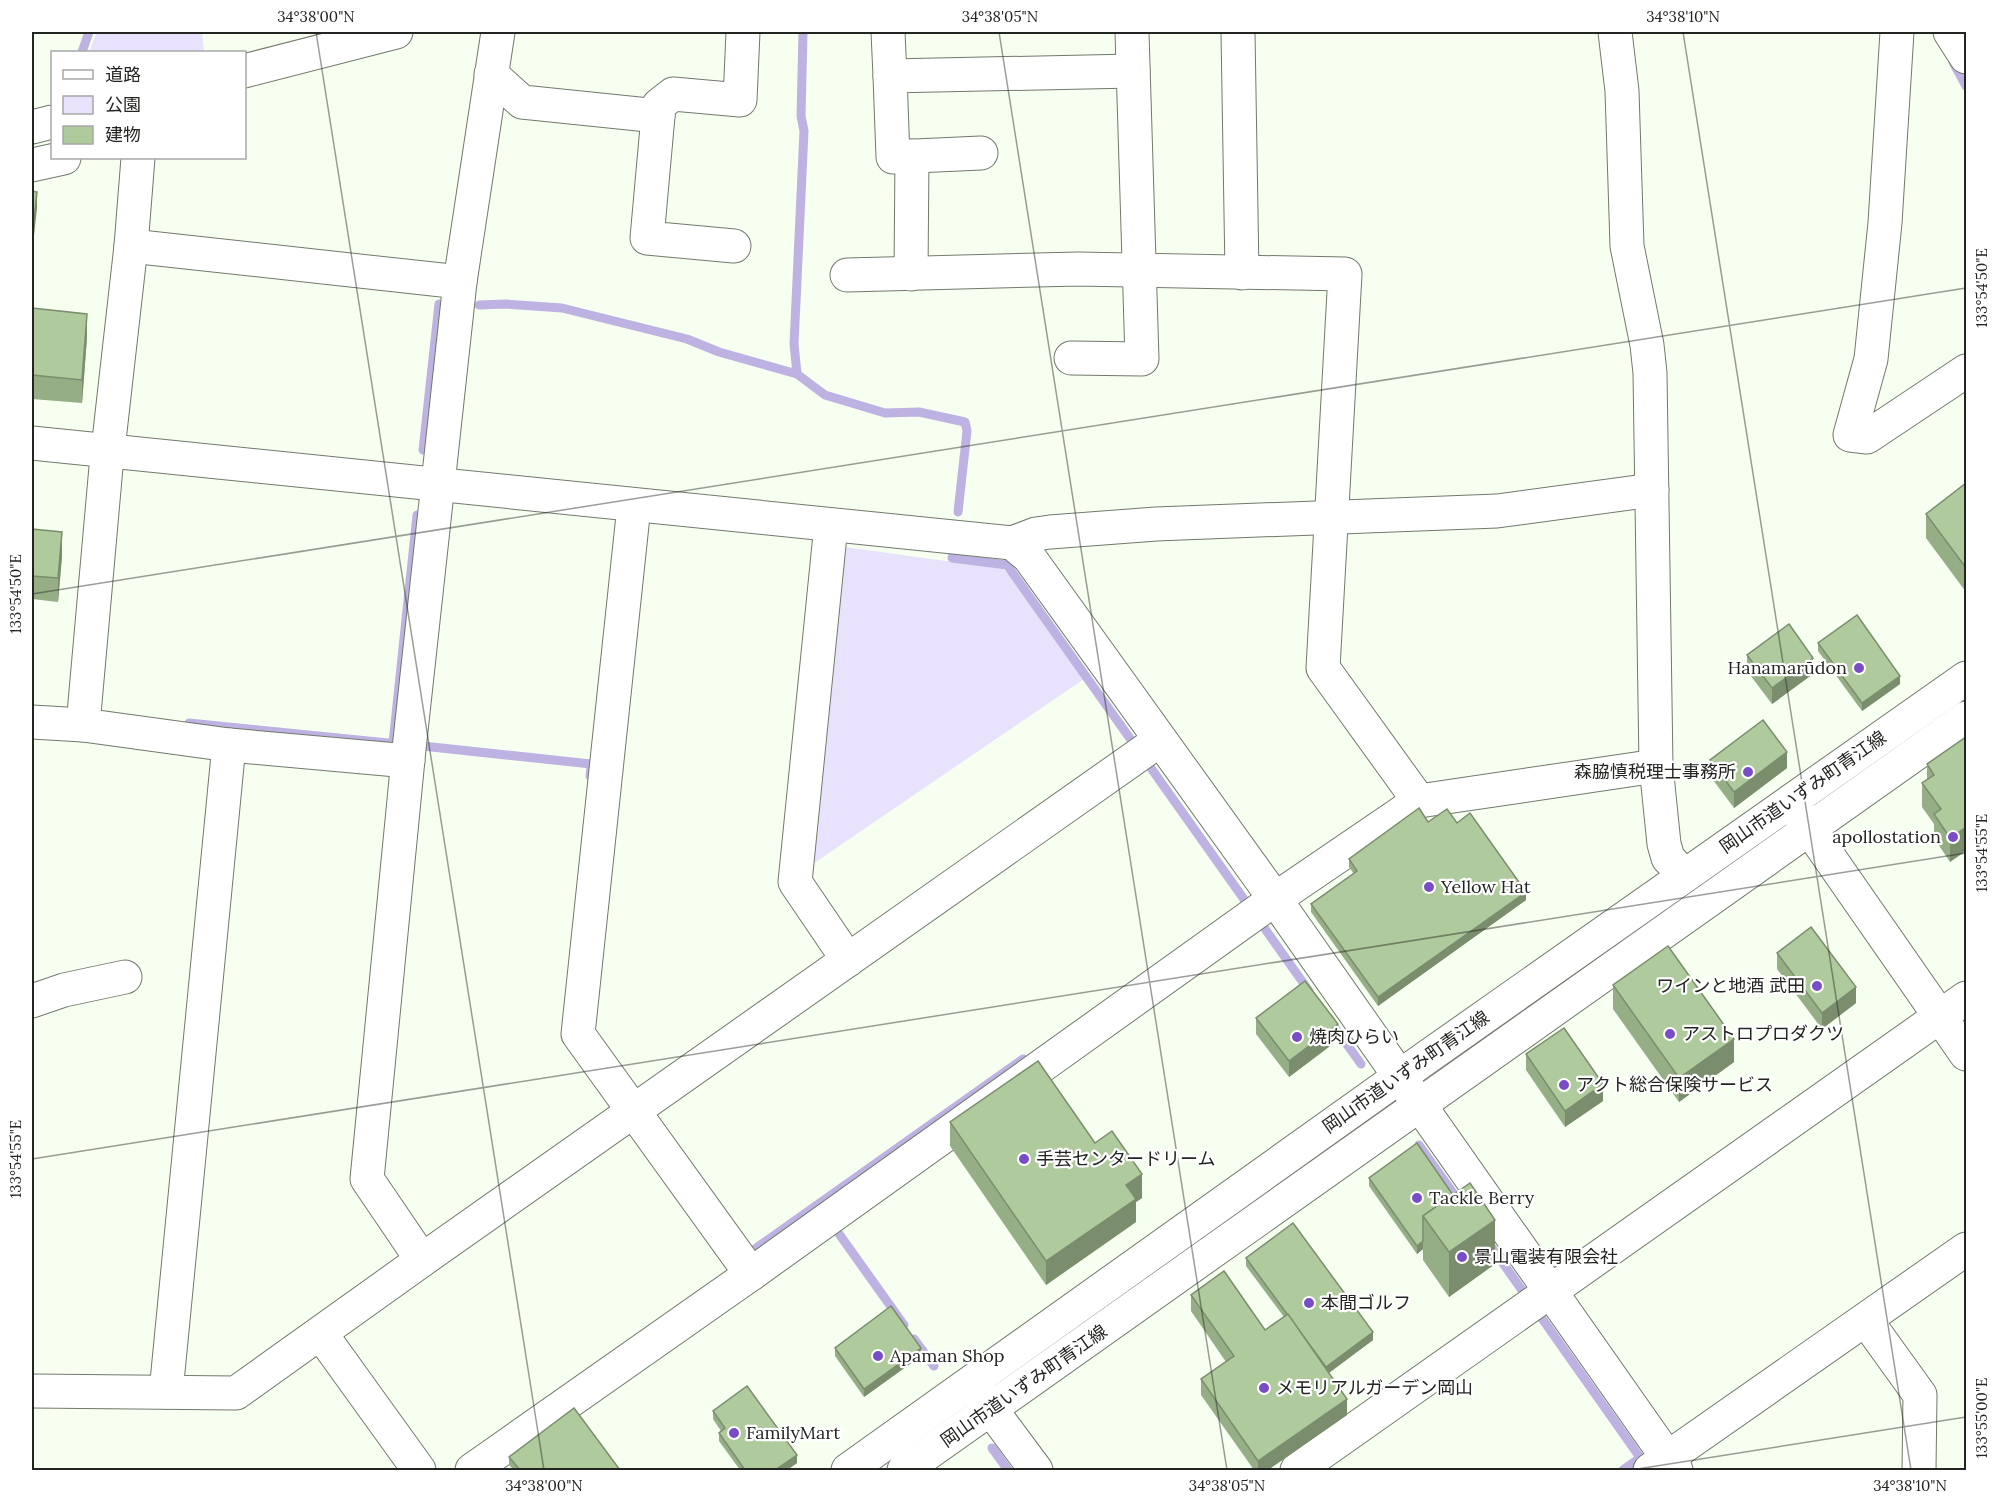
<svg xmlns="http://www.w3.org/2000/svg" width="1998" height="1502" viewBox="0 0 1998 1502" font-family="Lora,'Noto Sans JP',serif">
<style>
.green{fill:#e8e2fc}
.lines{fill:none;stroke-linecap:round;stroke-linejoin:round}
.stream{stroke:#beb2e2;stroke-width:9}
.minor-casing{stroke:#71796c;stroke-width:35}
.minor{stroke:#fff;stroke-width:33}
.wall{fill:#96ae86}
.shaded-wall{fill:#7a8d6d}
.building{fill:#afca9c;stroke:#7a8d6d;stroke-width:1.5}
.ticks{fill:none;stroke:#222520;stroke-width:1.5;stroke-opacity:0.45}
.poi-dot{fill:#794dc5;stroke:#fff;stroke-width:2}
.labels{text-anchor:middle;stroke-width:4.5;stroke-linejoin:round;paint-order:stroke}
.poi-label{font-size:18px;fill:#222520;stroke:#fff;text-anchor:start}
.street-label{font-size:18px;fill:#222520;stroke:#fff}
.neatline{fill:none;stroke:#222520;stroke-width:2}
.ticks-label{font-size:15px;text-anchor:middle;fill:#222520}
</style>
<rect width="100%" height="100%" fill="#f6fff0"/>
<g class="green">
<path d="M 97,32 L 202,32 L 204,52 L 89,52 Z"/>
<path d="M 845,547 L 1003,569 L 1011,577 L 1084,679 L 804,870 Z"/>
</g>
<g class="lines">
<g class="stream">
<path d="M 82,52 L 89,32"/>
<path d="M 1953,62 L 1966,86"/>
<path d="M 479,305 L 506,304 L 562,308 L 687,339 L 719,352 L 797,374 L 825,395 L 885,413 L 919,412 L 965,422 L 967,431 L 958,512"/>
<path d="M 797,374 L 794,344 L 804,131 L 801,116 L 803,32"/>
<path d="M 423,450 L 439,304 L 443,305"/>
<path d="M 953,554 L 952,558 L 1007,565 L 1309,991"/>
<path d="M 189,723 L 388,743"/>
<path d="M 393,743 L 417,515"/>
<path d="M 413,745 L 591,764 L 590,776"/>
<path d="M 1331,1022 L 1361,1064"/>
<path d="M 1419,1145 L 1461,1204"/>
<path d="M 832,1224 L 904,1325"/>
<path d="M 1488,1242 L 1646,1466"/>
<path d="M 755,1249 L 1023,1059"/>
<path d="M 914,1339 L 934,1366"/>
<path d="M 992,1448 L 1008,1470"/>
<path d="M 1623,1470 L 1640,1458"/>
</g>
<g class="minor-casing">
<g id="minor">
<path d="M 498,32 L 460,282 L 409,749 L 367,1179 L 422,1260 L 1160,740"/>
<path d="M 888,32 L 890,76"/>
<path d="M 1238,32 L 1242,273"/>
<path d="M 1615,32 L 1622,91 L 1627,246 L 1647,345 L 1650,373 L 1656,766 L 1664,844 L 1668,858 L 1684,875"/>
<path d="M 1897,32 L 1885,223 L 1871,359 L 1850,435 L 1867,437 L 1966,371"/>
<path d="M 1950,32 L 1966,57"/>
<path d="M 244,71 L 396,32"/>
<path d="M 491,74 L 522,102 L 658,116"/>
<path d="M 32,127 L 52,122"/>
<path d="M 981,153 L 893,157 L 890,76 L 1133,71"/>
<path d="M 32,165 L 64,158"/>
<path d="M 131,246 L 460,282"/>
<path d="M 734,246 L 647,238 L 659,105 L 673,94 L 740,100 L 743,32"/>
<path d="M 911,274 L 912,156"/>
<path d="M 847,275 L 1078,269 L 1345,274 L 1323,668 L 1419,801"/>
<path d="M 1071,358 L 1142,359 L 1132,32"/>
<path d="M 32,443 L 1012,543 L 1029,557 L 1275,899 L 1676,1470"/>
<path d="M 634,506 L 578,1034 L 751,1274"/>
<path d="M 831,525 L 795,882 L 848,960"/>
<path d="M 1012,543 L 1036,534 L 1050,532 L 1156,524 L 1497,511 L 1652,490"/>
<path d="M 32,722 L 83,725 L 229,745 L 408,761"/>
<path d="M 83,725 L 106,467 L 131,246 L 138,158"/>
<path d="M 1797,811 L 1966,1054"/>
<path d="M 32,1001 L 64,990 L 125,977"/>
<path d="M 1866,1320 L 1920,1395 L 1919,1470"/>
<path d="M 321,1334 L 419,1470"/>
<path d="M 32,1391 L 236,1393 L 422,1260"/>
<path d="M 166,1392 L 229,745"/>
<path d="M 978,1392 L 1036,1470"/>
<path d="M 472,1470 L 751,1274 L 1275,899 L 1419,801 L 1656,766"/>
<path d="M 848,1470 L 1423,1060 L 1966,678"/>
<path d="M 904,1470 L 1966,718"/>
<path d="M 1297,1470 L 1966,998"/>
<path d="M 1650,1470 L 1966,1249"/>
</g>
</g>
<use href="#minor" class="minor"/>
</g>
<g class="wall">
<path d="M 32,308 L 87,337 L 82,403 L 32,399 Z"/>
<path d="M 1966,483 L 1966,592 L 1926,538 L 1926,514 Z"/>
<path d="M 32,529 L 62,556 L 58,602 L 32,599 Z"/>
<path d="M 1818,643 L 1900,684 L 1862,711 L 1818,651 Z"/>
<path d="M 1747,655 L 1813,674 L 1772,704 L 1747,671 Z"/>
<path d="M 1966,738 L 1950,862 L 1934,838 L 1934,824 L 1922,807 L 1922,783 L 1927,780 L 1927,764 Z"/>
<path d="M 1710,760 L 1787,768 L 1734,808 L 1710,776 Z"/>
<path d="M 1428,822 L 1457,823 L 1526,900 L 1378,1006 L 1311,912 L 1311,904 L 1354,874 L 1349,867 L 1349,859 Z"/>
<path d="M 1777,953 L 1856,1003 L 1822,1029 L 1777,969 Z"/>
<path d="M 1613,985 L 1734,1062 L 1679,1102 L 1613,1009 Z"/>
<path d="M 1256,1018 L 1338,1040 L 1289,1077 L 1256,1034 Z"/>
<path d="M 1526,1054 L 1603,1101 L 1565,1127 L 1526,1070 Z"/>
<path d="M 950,1122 L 1095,1143 L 1142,1198 L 1136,1202 L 1136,1222 L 1046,1285 L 950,1146 Z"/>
<path d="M 1369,1178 L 1495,1264 L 1449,1297 L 1423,1260 L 1423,1249 L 1417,1254 L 1369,1186 Z"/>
<path d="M 1246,1258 L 1373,1340 L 1329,1373 L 1347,1415 L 1268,1470 L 1254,1470 L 1201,1395 L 1201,1379 L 1226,1362 L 1191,1311 L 1191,1295 L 1265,1330 L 1284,1317 L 1246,1266 Z"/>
<path d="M 835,1348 L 921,1356 L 864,1397 L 835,1356 Z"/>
<path d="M 713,1411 L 797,1463 L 787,1470 L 740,1470 L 719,1441 L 719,1433 L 721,1431 L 713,1419 Z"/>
<path d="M 509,1457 L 620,1470 L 514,1470 L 509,1465 Z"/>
</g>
<g class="shaded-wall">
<path d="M 37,192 L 37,208 L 32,254 L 32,238 Z"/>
<path d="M 87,314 L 87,337 L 82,403 L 82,380 Z"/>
<path d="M 62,532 L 62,556 L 58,602 L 58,578 Z"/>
<path d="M 1813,658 L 1813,674 L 1772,704 L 1772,688 Z"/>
<path d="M 1900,676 L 1900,684 L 1862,711 L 1862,703 Z"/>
<path d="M 1787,752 L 1787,768 L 1734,808 L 1734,792 Z"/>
<path d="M 1966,827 L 1966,851 L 1950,862 L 1950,838 Z"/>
<path d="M 1526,892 L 1526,900 L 1378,1006 L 1378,997 Z"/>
<path d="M 1856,987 L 1856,1003 L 1822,1029 L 1822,1013 Z"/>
<path d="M 1338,1024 L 1338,1040 L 1289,1077 L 1289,1061 Z"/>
<path d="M 1734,1039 L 1734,1062 L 1679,1102 L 1679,1078 Z"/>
<path d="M 1603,1084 L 1603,1101 L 1565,1127 L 1565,1111 Z"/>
<path d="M 1142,1174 L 1142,1198 L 1136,1202 L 1136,1222 L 1046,1285 L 1046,1261 L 1126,1185 Z"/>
<path d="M 1495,1220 L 1495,1264 L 1449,1297 L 1449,1252 Z"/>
<path d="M 1423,1241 L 1423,1249 L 1417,1254 L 1417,1246 Z"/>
<path d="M 1373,1332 L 1373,1340 L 1326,1375 L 1326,1367 Z"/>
<path d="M 921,1348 L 921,1356 L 864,1397 L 864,1389 Z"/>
<path d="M 1347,1399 L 1347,1415 L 1268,1470 L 1258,1470 L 1258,1461 Z"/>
<path d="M 797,1455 L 797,1463 L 787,1470 L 775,1470 Z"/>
</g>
<g class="building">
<path d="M 32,191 L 37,192 L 32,238 Z"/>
<path d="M 32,308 L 87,314 L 82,380 L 32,375 Z"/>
<path d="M 1966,483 L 1966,568 L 1926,514 Z"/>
<path d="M 32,529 L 62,532 L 58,578 L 32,576 Z"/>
<path d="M 1857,615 L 1900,676 L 1862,703 L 1818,643 Z"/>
<path d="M 1789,624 L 1813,658 L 1772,688 L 1747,655 Z"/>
<path d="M 1763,720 L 1787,752 L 1734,792 L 1710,760 Z"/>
<path d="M 1966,737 L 1966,827 L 1950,838 L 1934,814 L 1941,809 L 1922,783 L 1934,775 L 1927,764 Z"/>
<path d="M 1419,808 L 1428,822 L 1447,809 L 1457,823 L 1470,813 L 1526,892 L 1378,997 L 1311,904 L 1357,871 L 1349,859 Z"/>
<path d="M 1811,927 L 1856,987 L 1822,1013 L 1777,953 Z"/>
<path d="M 1668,946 L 1734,1039 L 1679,1078 L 1613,985 Z"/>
<path d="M 1305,981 L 1338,1024 L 1289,1061 L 1256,1018 Z"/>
<path d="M 1564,1028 L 1603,1084 L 1565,1111 L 1526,1054 Z"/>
<path d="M 1038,1061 L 1095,1143 L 1112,1131 L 1142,1174 L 1126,1185 L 1136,1199 L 1046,1261 L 950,1122 Z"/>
<path d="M 1417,1143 L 1453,1195 L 1423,1216 L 1423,1241 L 1417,1246 L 1369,1178 Z"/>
<path d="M 1470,1183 L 1495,1220 L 1449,1252 L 1423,1216 Z"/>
<path d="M 1293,1223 L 1373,1332 L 1326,1367 L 1246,1258 Z"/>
<path d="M 1224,1271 L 1265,1330 L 1288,1314 L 1347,1399 L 1258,1461 L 1201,1379 L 1234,1356 L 1191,1295 Z"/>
<path d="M 891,1306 L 921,1348 L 864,1389 L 835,1348 Z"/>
<path d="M 747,1386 L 797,1455 L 775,1470 L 745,1470 L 719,1433 L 725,1428 L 713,1411 Z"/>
<path d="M 574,1408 L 620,1470 L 520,1470 L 509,1457 Z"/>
</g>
<path class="ticks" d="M 316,32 L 544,1470M 999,32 L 1227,1470M 1683,32 L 1911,1470M 32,594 L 1966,288M 32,1159 L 1966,853M 1631,1470 L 1966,1417"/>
<g class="poi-dot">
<circle cx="1859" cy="668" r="6"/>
<circle cx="1748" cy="772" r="6"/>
<circle cx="1953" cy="837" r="6"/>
<circle cx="1429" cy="887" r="6"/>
<circle cx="1817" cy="986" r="6"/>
<circle cx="1670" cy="1034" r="6"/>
<circle cx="1297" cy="1037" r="6"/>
<circle cx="1564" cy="1085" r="6"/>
<circle cx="1024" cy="1159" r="6"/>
<circle cx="1417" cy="1198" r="6"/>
<circle cx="1462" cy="1257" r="6"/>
<circle cx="1309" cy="1303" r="6"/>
<circle cx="878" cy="1356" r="6"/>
<circle cx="1264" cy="1388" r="6"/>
<circle cx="734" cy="1433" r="6"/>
</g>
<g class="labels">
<g class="poi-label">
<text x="1847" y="674" text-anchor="end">Hanamarūdon</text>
<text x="1736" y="778" text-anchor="end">森脇慎税理士事務所</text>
<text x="1941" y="843" text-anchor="end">apollostation</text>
<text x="1441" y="893">Yellow Hat</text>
<text x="1805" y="992" text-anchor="end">ワインと地酒 武田</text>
<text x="1682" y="1040">アストロプロダクツ</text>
<text x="1309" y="1043">焼肉ひらい</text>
<text x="1576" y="1091">アクト総合保険サービス</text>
<text x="1036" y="1165">手芸センタードリーム</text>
<text x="1429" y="1204">Tackle Berry</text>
<text x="1474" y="1263">景山電装有限会社</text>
<text x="1321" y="1309">本間ゴルフ</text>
<text x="890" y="1362">Apaman Shop</text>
<text x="1276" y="1394">メモリアルガーデン岡山</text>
<text x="746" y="1439">FamilyMart</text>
</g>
<g class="street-label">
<text transform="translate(1803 792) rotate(-35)" y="6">岡山市道いずみ町青江線</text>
<text transform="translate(1406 1072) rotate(-35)" y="6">岡山市道いずみ町青江線</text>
<text transform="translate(1024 1386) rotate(-35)" y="6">岡山市道いずみ町青江線</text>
</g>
</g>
<rect width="1998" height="1502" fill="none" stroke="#ffffff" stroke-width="66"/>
<rect x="51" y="51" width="195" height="108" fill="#ffffff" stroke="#a7a8a6" stroke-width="1.5"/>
<rect x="63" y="70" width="30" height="9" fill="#ffffff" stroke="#a7a8a6" stroke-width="1.5"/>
<text x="105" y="81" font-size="18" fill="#222520">道路</text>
<rect x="63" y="96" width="30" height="18" fill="#e8e2fc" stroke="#a7a8a6" stroke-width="1.5"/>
<text x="105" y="111" font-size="18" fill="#222520">公園</text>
<rect x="63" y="126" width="30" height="18" fill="#afca9c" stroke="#a7a8a6" stroke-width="1.5"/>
<text x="105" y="141" font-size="18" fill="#222520">建物</text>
<rect x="33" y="33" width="1932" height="1436" class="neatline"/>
<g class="ticks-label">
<text x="316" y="22">34°38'00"N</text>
<text x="1000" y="22">34°38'05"N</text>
<text x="1683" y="22">34°38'10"N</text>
<text transform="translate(1982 288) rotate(-90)" y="5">133°54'50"E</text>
<text transform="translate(16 594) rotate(-90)" y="5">133°54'50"E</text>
<text transform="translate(1982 853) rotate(-90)" y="5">133°54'55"E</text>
<text transform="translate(16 1159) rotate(-90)" y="5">133°54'55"E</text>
<text transform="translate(1982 1418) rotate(-90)" y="5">133°55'00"E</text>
<text x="544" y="1491">34°38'00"N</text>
<text x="1227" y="1491">34°38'05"N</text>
<text x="1910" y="1491">34°38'10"N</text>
</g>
</svg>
